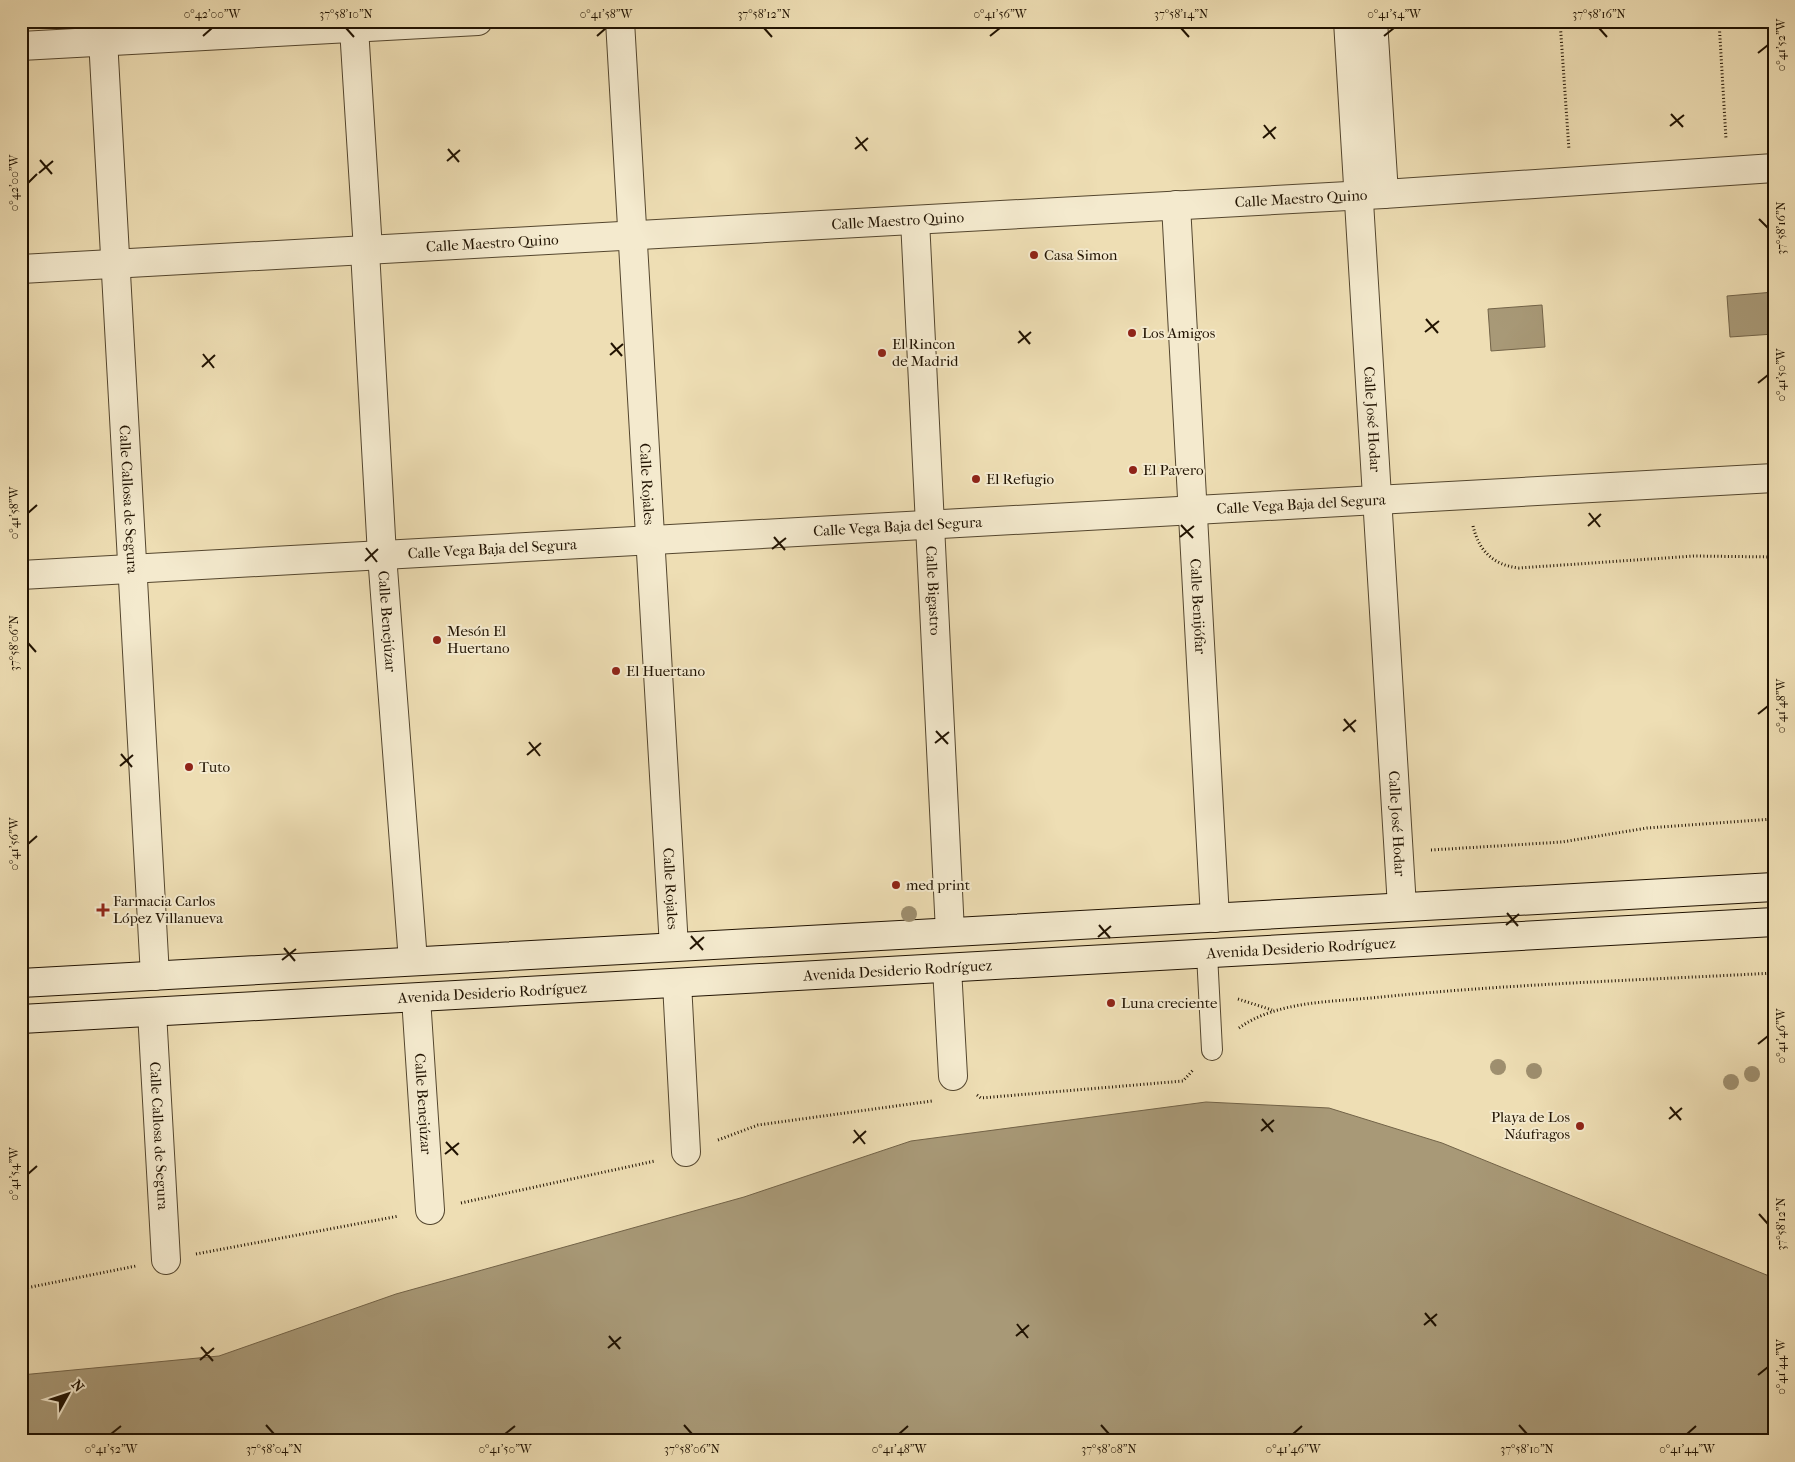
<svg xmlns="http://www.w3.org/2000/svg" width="1795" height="1462" viewBox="0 0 1795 1462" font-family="'IM FELL French Canon',serif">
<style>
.water{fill:#a89977;stroke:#726348}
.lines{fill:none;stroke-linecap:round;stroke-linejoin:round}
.lane-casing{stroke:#54462e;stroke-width:22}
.street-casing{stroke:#54462e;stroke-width:30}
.secondary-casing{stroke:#211302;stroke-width:30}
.path{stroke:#211302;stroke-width:3;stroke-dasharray:1 2.5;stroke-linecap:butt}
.lane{stroke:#f4eace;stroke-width:20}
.street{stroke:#f4eace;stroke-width:28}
.secondary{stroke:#f4eace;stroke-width:28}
.tree{fill:#9e8f6f}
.ticks{fill:none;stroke:#211302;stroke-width:2}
.poi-dot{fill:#8f2418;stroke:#f4eace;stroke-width:2}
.labels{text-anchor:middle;stroke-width:4;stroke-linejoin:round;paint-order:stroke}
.street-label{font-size:15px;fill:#211302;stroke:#f4eace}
.poi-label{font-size:15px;fill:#211302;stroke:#f4eace;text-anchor:start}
.neatline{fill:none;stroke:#211302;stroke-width:2}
.ticks-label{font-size:12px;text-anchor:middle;fill:#211302}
</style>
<rect width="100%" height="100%" fill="#eedeb4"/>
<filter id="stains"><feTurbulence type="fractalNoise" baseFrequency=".004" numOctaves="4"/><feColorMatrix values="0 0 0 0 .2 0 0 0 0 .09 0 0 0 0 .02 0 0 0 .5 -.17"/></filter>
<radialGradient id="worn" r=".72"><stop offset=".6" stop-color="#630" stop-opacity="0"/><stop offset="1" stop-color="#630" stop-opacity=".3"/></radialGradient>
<g class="water">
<path d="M 1774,292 L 1774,334 L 1730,337 L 1727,296 Z"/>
<path d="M 1542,305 L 1545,347 L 1491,351 L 1488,309 Z"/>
<path d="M 1206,1102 L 1329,1108 L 1442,1143 L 1774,1278 L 1774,1441 L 21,1441 L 21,1375 L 219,1356 L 396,1294 L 744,1197 L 911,1141 Z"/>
</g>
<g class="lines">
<g class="lane-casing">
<path id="lane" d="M 1207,954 L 1212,1050"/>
</g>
<g class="street-casing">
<g id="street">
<path id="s1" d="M 102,21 L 155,976"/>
<path id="s2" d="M 620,21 L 674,947"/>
<path id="s3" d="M 1348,21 L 1402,907"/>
<path d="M 1373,21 L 1384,194"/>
<path d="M 354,28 L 368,250"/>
<path d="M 21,46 L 478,21"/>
<path id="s4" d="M 1176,205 L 1215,918"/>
<path id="s5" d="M 915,220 L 950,932"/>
<path id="s6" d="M 365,251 L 382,555 L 413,961"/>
<path id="s7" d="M 21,269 L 1384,194 L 1774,168"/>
<path id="s8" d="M 21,575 L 1774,478"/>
<path d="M 947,968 L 953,1076"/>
<path d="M 677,983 L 686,1152"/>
<path id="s9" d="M 416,998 L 430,1210"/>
<path id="s10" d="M 152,1012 L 166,1260"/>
</g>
</g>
<g class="secondary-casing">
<g id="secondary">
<path d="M 21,983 L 1774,887"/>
<path id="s11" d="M 21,1019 L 1774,922"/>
</g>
</g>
<g class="path">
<path d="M 1560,21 L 1569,150"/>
<path d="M 1719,21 L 1726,139"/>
<path d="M 1473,526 C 1479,551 1493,565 1519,568 L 1694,556 L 1774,557"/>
<path d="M 1431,850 L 1562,842 L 1647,828 L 1774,819"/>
<path d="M 1238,999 L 1272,1010"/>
<path d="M 1239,1028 C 1278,1000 1335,1002 1381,997 C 1511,984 1643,980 1774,973"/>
<path d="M 977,1095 L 981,1098 L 1183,1081 L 1194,1069"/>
<path d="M 718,1140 L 758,1125 L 932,1101"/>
<path d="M 461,1203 L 655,1161"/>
<path d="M 196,1254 L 399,1216"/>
<path d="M 21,1289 L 136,1266"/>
</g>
<use href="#lane" class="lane"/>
<use href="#street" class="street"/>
<use href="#secondary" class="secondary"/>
</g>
<g class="tree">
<circle cx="909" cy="914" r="8"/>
<circle cx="1498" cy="1067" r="8"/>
<circle cx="1534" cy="1071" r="8"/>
<circle cx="1752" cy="1074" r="8"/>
<circle cx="1731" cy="1082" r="8"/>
</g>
<path class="ticks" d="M 346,28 L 354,37M 764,28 L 772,37M 1181,28 L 1189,37M 1599,28 L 1607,37M 203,36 L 212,28M 597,36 L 606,28M 990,36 L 1000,28M 1384,36 L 1394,28M 1758,53 L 1768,45M 1671,114 L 1683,127M 1264,125 L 1275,139M 1670,126 L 1684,115M 856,137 L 867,151M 1263,138 L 1276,127M 448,149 L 459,162M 855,149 L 868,138M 40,160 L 52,174M 447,161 L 460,150M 39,173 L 53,161M 28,183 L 37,174M 1759,219 L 1768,228M 1426,319 L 1438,333M 1019,331 L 1030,344M 1425,332 L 1439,321M 611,343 L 622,356M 1018,343 L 1031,332M 203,354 L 214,368M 610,355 L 623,344M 202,367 L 215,355M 1758,383 L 1768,375M 28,513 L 37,505M 1589,513 L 1600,527M 1181,525 L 1193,538M 1588,526 L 1601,514M 774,537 L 785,550M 1180,537 L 1194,526M 366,548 L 377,562M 772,549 L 786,538M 365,561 L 378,549M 28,643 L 36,652M 1758,714 L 1768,706M 1344,719 L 1355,732M 936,731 L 948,744M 1343,731 L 1356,720M 529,742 L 540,756M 935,743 L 949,732M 121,754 L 132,767M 527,755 L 541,743M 120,766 L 133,755M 28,844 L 37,836M 1507,913 L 1518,926M 1099,925 L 1110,938M 1506,925 L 1519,914M 691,936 L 703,950M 1098,937 L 1111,926M 284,948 L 295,961M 690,949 L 704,937M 282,960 L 296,949M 1758,1044 L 1768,1036M 1670,1107 L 1681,1120M 1262,1119 L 1273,1132M 1669,1119 L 1682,1108M 854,1130 L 865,1144M 1261,1131 L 1274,1120M 446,1142 L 458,1155M 853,1143 L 866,1131M 445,1154 L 459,1143M 28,1174 L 37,1166M 1759,1214 L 1768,1224M 1425,1313 L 1436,1326M 1017,1324 L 1028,1338M 1424,1325 L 1437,1314M 609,1336 L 620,1349M 1016,1336 L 1029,1325M 201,1347 L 213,1361M 608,1348 L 621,1337M 200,1360 L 214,1348M 1758,1375 L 1768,1367M 266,1425 L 274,1434M 684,1425 L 692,1434M 1101,1425 L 1109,1434M 1519,1425 L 1527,1434M 111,1434 L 121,1426M 505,1434 L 515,1426M 899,1434 L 908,1426M 1293,1434 L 1302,1426M 1687,1434 L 1696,1426"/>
<g class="poi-dot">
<circle cx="1034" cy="255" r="5"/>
<circle cx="1132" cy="333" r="5"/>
<circle cx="882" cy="353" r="5"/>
<circle cx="1133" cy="470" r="5"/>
<circle cx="976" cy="479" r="5"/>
<circle cx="437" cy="640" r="5"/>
<circle cx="616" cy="671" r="5"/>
<circle cx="189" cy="767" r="5"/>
<circle cx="896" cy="885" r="5"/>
<path d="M100.5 902.5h5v5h5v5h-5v5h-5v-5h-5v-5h5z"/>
<circle cx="1111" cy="1003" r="5"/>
<circle cx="1580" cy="1126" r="5"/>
</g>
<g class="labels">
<g class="street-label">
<text dy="5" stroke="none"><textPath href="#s7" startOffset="1282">Calle Maestro Quino</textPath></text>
<text dy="5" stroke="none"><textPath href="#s7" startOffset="878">Calle Maestro Quino</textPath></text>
<text dy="5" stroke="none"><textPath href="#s7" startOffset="472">Calle Maestro Quino</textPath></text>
<text dy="5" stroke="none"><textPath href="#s3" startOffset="399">Calle José Hodar</textPath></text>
<text dy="5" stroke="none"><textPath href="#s2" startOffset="464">Calle Rojales</textPath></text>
<text dy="5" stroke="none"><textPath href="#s1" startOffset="479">Calle Callosa de Segura</textPath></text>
<text dy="5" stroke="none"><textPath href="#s8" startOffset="1282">Calle Vega Baja del Segura</textPath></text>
<text dy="5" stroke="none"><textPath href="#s8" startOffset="878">Calle Vega Baja del Segura</textPath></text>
<text dy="5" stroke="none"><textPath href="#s8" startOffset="472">Calle Vega Baja del Segura</textPath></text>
<text dy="5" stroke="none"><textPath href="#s5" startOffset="371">Calle Bigastro</textPath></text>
<text dy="5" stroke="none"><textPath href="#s4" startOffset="402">Calle Benijófar</textPath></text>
<text dy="5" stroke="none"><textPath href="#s6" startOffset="371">Calle Benejúzar</textPath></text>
<text dy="5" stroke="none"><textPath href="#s3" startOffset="804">Calle José Hodar</textPath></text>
<text dy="5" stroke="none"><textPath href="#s2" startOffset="869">Calle Rojales</textPath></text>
<text dy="5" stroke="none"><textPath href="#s11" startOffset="1282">Avenida Desiderio Rodríguez</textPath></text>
<text dy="5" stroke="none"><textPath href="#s11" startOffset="878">Avenida Desiderio Rodríguez</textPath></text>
<text dy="5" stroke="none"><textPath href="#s11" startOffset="472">Avenida Desiderio Rodríguez</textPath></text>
<text dy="5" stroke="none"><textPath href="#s9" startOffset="106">Calle Benejúzar</textPath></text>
<text dy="5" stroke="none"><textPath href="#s10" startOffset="124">Calle Callosa de Segura</textPath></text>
</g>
<g class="poi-label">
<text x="1044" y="260">Casa Simon</text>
<text x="1142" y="338">Los Amigos</text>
<text x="892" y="349">El Rincon<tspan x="892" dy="17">de Madrid</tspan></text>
<text x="1143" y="475">El Pavero</text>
<text x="986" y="484">El Refugio</text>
<text x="447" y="636">Mesón El<tspan x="447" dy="17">Huertano</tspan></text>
<text x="626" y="676">El Huertano</text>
<text x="199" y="772">Tuto</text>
<text x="906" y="890">med print</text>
<text x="113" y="906">Farmacia Carlos<tspan x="113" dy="17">López Villanueva</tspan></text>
<text x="1121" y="1008">Luna creciente</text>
<text x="1570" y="1122" text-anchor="end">Playa de Los<tspan x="1570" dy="17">Náufragos</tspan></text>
</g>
</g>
<rect width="1795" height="1462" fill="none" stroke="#eedeb4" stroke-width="55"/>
<g transform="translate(68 1394) rotate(50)" stroke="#f4eace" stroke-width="4" paint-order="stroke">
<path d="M0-4L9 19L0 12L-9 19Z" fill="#211302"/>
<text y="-8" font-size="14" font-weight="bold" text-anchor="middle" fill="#211302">N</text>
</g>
<rect x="28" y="28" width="1740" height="1406" class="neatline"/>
<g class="ticks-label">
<text x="212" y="18">0°42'00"W</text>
<text x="346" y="18">37°58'10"N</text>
<text x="606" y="18">0°41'58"W</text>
<text x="764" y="18">37°58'12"N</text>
<text x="1000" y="18">0°41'56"W</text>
<text x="1181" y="18">37°58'14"N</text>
<text x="1394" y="18">0°41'54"W</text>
<text x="1599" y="18">37°58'16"N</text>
<text transform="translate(1781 45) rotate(-90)" y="4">0°41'52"W</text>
<text transform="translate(14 183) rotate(-90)" y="4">0°42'00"W</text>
<text transform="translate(1781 228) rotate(-90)" y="4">37°58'16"N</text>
<text transform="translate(1781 375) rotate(-90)" y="4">0°41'50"W</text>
<text transform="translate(14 513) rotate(-90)" y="4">0°41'58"W</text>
<text transform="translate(14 643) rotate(-90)" y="4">37°58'06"N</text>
<text transform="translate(1781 706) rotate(-90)" y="4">0°41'48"W</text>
<text transform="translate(14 844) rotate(-90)" y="4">0°41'56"W</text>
<text transform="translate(1781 1036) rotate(-90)" y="4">0°41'46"W</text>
<text transform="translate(14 1174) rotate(-90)" y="4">0°41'54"W</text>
<text transform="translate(1781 1224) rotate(-90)" y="4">37°58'12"N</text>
<text transform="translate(1781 1367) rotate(-90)" y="4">0°41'44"W</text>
<text x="111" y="1453">0°41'52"W</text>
<text x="274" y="1453">37°58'04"N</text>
<text x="505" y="1453">0°41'50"W</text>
<text x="692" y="1453">37°58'06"N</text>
<text x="899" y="1453">0°41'48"W</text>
<text x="1109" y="1453">37°58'08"N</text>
<text x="1293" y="1453">0°41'46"W</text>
<text x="1527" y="1453">37°58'10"N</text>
<text x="1687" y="1453">0°41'44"W</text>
</g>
<rect width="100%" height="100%" filter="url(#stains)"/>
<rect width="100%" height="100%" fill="url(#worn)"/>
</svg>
